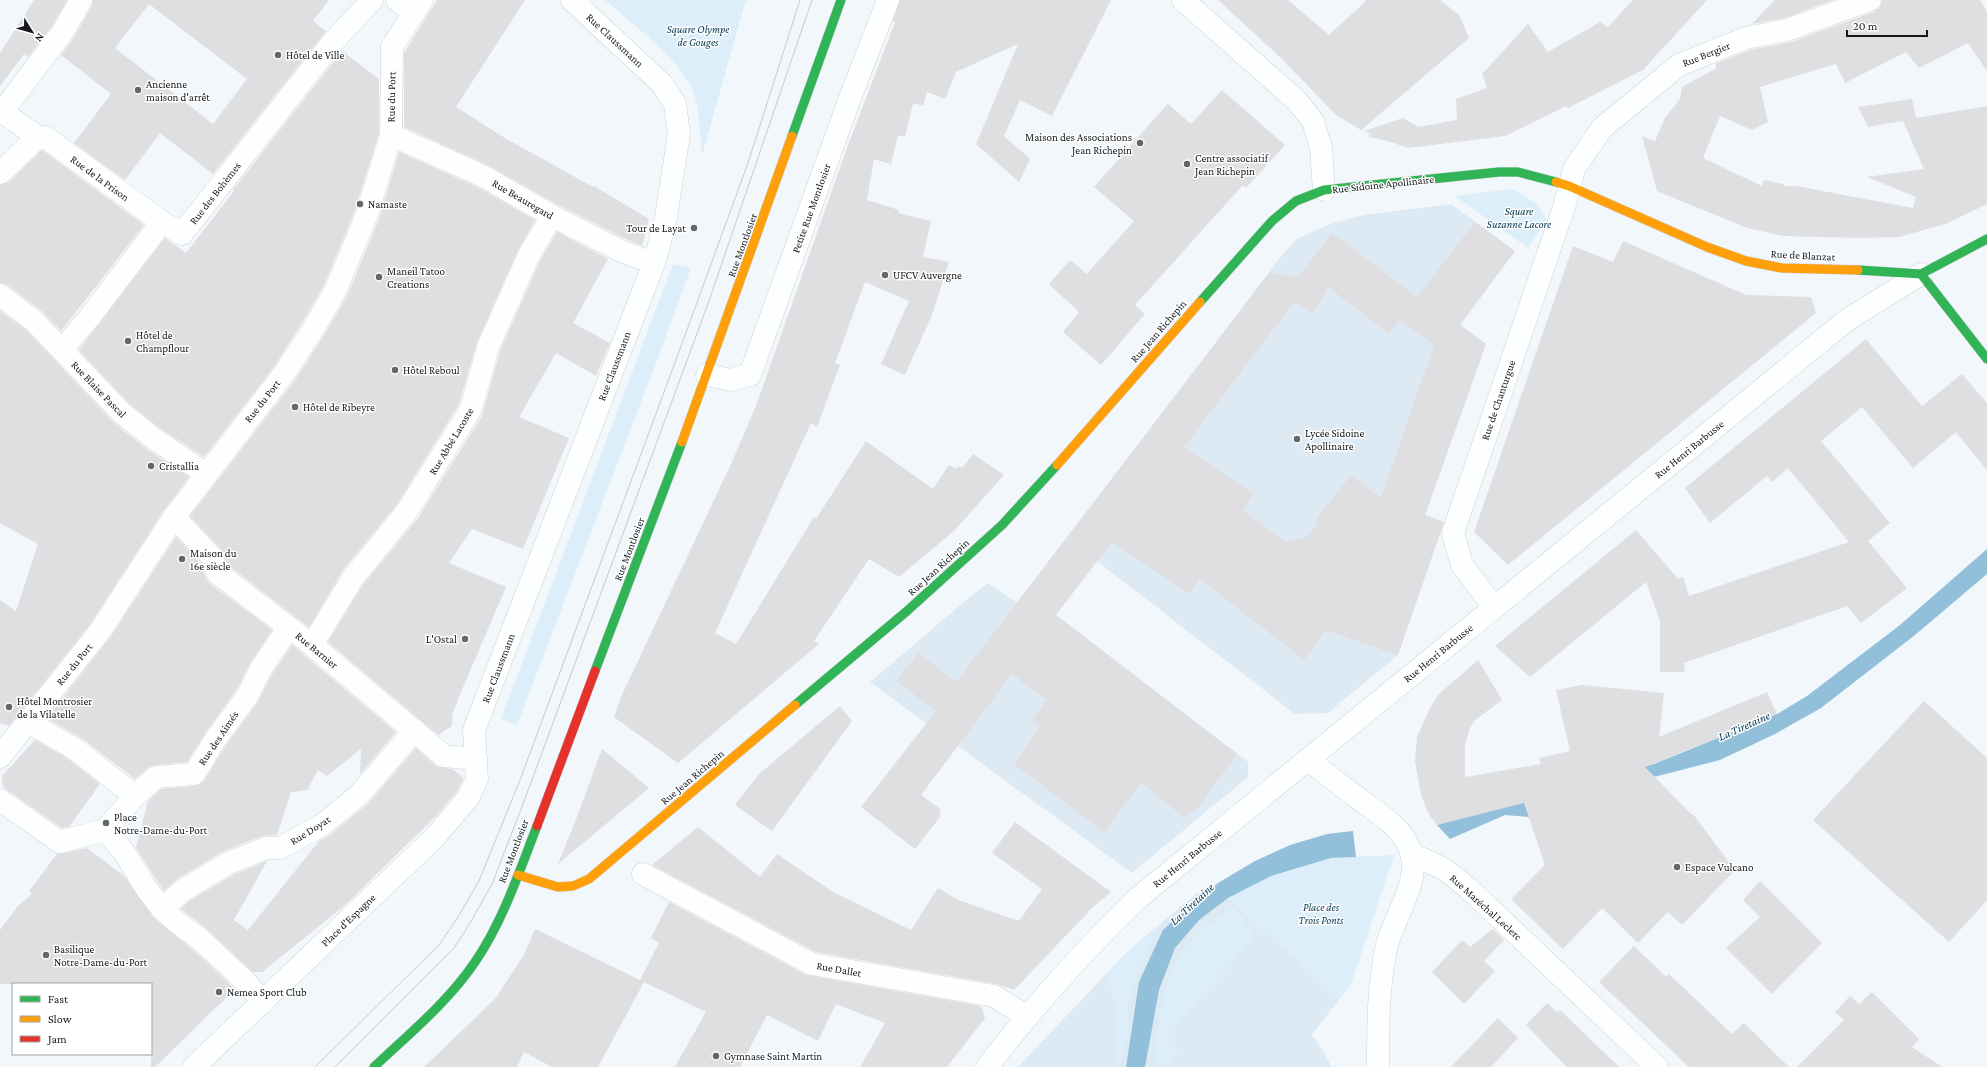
<svg xmlns="http://www.w3.org/2000/svg" width="1987" height="1067" viewBox="0 0 1987 1067" font-family="'Crimson Pro',serif">
<style>
.built{fill:#deeaf3}
.green{fill:#dbeefa}
.water{fill:#92bfda}
.building{fill:#dfdee0;fill-rule:evenodd}
.lines{fill:none;stroke-linecap:round;stroke-linejoin:round}
.street-casing{stroke:#ced2d6;stroke-width:23}
.fast-casing{stroke:#ced2d6;stroke-width:10}
.slow-casing{stroke:#ced2d6;stroke-width:10}
.jam-casing{stroke:#ced2d6;stroke-width:10}
.street{stroke:#fdfefe;stroke-width:22}
.fast{stroke:#30b455;stroke-width:9}
.slow{stroke:#ff9f0a;stroke-width:9}
.jam{stroke:#e5322d;stroke-width:9}
.tram{stroke:#c8cacb;stroke-width:1}
.poi-dot{fill:#62676a;stroke:#fff;stroke-width:1.5}
.labels{text-anchor:middle;stroke-width:3;stroke-linejoin:round;paint-order:stroke}
.park-label{font-size:11px;font-style:italic;fill:#033952;stroke:#fff}
.street-label{font-size:11px;fill:#15191c;stroke:#fff}
.poi-label{font-size:11px;fill:#15191c;stroke:#fff;text-anchor:start}
.water-label{font-size:12px;font-style:italic;fill:#0e415a;stroke:#fff}
</style>
<rect width="100%" height="100%" fill="#f2f7fb"/>
<g class="built">
<path d="M 1451,204 L 1515,251 L 1460,325 L 1486,344 L 1425,515 L 1444,522 L 1398,655 L 1328,713 L 1295,714 L 1067,538 L 1282,255 L 1298,238 L 1333,223 L 1364,215 Z"/>
<path d="M 988,583 L 1017,603 L 1025,592 L 1056,615 L 1248,762 L 1248,777 L 1132,873 L 870,682 L 971,596 Z"/>
<path d="M 1212,892 L 1228,898 L 1340,998 L 1312,1035 L 1325,1053 L 1331,1067 L 1018,1067 L 1128,951 L 1197,893 Z"/>
</g>
<g class="green">
<path d="M 605,0 L 746,0 L 702,155 C 700,136 700,116 695,97 C 686,63 632,24 605,0 Z"/>
<path d="M 1512,189 L 1537,204 L 1547,220 L 1528,248 L 1455,196 Z"/>
<path d="M 673,264 L 691,268 L 653,371 L 517,725 L 501,719 Z"/>
<path d="M 1394,855 L 1350,987 L 1340,998 L 1228,898 L 1271,876 L 1331,858 Z"/>
<path d="M 1233,907 L 1255,936 L 1165,1038 L 1179,1051 L 1167,1067 L 1152,1067 L 1154,1062 C 1161,1022 1161,975 1190,942 C 1201,929 1219,918 1233,907 Z"/>
<path d="M 1160,924 L 1138,974 L 1127,1008 L 1127,1038 L 1121,1066 L 1112,1067 L 1118,1060 L 1113,995 L 1106,974 L 1128,951 Z"/>
</g>
<g class="water">
<path d="M 1987,549 L 1987,574 L 1915,635 L 1821,708 L 1775,734 L 1720,760 L 1654,777 L 1529,817 L 1505,815 L 1450,839 L 1437,825 L 1527,794 L 1654,764 L 1777,714 L 1807,696 L 1900,625 Z"/>
<path d="M 1353,831 L 1356,857 L 1331,858 L 1271,876 L 1228,898 L 1199,920 L 1175,948 L 1159,990 L 1145,1067 L 1126,1067 L 1139,982 L 1163,930 L 1191,904 L 1218,883 L 1255,861 L 1290,845 L 1327,834 Z"/>
</g>
<g class="building">
<path d="M 34,0 L 67,0 L 52,26 L 28,57 L 24,54 L 0,86 L 0,53 Z"/>
<path d="M 93,0 L 329,0 L 313,21 L 326,31 L 213,174 L 160,133 L 125,180 L 74,143 L 111,94 L 61,55 L 73,39 L 92,6 ZM 149,4 L 247,79 L 213,124 L 115,48 Z"/>
<path d="M 437,0 L 525,0 L 456,107 L 505,138 L 593,187 L 594,186 L 649,219 L 642,246 L 628,240 L 558,205 L 488,165 L 404,127 L 404,53 Z"/>
<path d="M 900,0 L 1111,0 L 1052,116 L 1020,100 L 1004,136 L 1030,159 L 1019,182 L 976,144 L 1018,44 L 956,72 L 945,99 L 927,92 L 923,106 L 913,103 L 905,137 L 898,135 L 891,164 L 874,159 L 867,200 L 899,210 L 898,213 L 931,221 L 923,257 L 949,262 L 932,315 L 905,375 L 881,364 L 909,301 L 865,282 L 835,363 L 840,365 L 817,427 L 811,423 L 715,633 L 736,644 L 814,517 L 816,519 L 866,441 L 933,489 L 949,465 L 956,469 L 959,466 L 962,468 L 973,454 L 1004,475 L 954,531 L 899,577 L 869,559 L 814,641 L 819,644 L 678,763 L 614,717 L 621,697 L 731,464 L 756,406 L 847,148 L 895,22 L 893,21 Z"/>
<path d="M 1218,0 L 1288,0 L 1329,35 L 1367,0 L 1440,0 L 1459,15 L 1469,38 L 1361,130 L 1336,115 L 1281,58 Z"/>
<path d="M 1633,0 L 1707,0 L 1643,70 L 1568,108 L 1566,106 L 1505,136 L 1408,148 L 1391,142 L 1367,136 L 1372,134 L 1364,131 L 1403,118 L 1418,127 L 1457,120 L 1456,99 L 1487,88 L 1482,74 L 1528,24 L 1548,52 L 1600,22 L 1608,27 Z"/>
<path d="M 1775,0 L 1833,0 L 1784,18 L 1752,24 Z"/>
<path d="M 1882,0 L 1980,0 L 1987,12 L 1987,71 L 1968,43 L 1919,68 L 1906,52 L 1845,83 L 1836,64 L 1760,87 L 1768,122 L 1752,130 L 1720,116 L 1703,158 L 1762,186 L 1764,180 L 1783,184 L 1784,186 L 1796,186 L 1913,208 L 1916,197 L 1867,177 L 1924,169 L 1903,121 L 1868,127 L 1858,107 L 1912,99 L 1916,118 L 1987,106 L 1987,204 L 1948,223 L 1899,237 L 1859,238 L 1784,236 L 1747,228 L 1657,191 L 1642,136 L 1655,141 L 1665,118 L 1680,99 L 1682,87 L 1717,68 L 1715,64 L 1750,50 L 1791,42 L 1874,12 L 1880,8 Z"/>
<path d="M 342,51 L 379,79 L 379,133 L 354,213 L 324,285 L 303,321 L 273,368 L 204,457 L 160,428 L 130,404 L 79,350 L 165,238 L 186,253 L 234,191 L 233,190 Z"/>
<path d="M 1222,90 L 1285,145 L 1246,188 L 1243,185 L 1135,305 L 1145,314 L 1101,365 L 1063,332 L 1079,312 L 1049,284 L 1070,260 L 1087,274 L 1134,221 L 1094,187 L 1139,136 L 1168,104 L 1191,124 Z"/>
<path d="M 42,150 L 144,225 L 61,331 L 42,311 L 8,285 L 0,283 L 0,185 L 9,182 Z"/>
<path d="M 399,152 L 477,187 L 535,220 L 518,250 L 477,342 L 459,404 L 397,504 L 343,570 L 309,627 L 228,565 L 221,549 L 190,516 L 293,383 L 325,334 L 347,296 L 378,222 Z"/>
<path d="M 1475,222 L 1515,251 L 1460,325 L 1486,344 L 1425,515 L 1444,522 L 1398,655 L 1326,630 L 1304,660 L 1199,578 L 1190,594 L 1112,542 L 1056,615 L 1237,754 L 1194,813 L 1190,810 L 1185,818 L 1141,783 L 1104,832 L 1014,764 L 1040,726 L 1032,720 L 1047,700 L 1012,674 L 921,795 L 940,809 L 940,817 L 915,849 L 861,807 L 936,711 L 896,681 L 918,653 L 956,682 L 1270,272 L 1297,278 L 1332,233 L 1417,297 ZM 1328,287 L 1389,334 L 1400,320 L 1434,345 L 1381,498 L 1351,475 L 1317,518 L 1317,525 L 1307,537 L 1287,542 L 1243,511 L 1254,494 L 1184,447 L 1294,302 L 1313,314 Z"/>
<path d="M 557,232 L 608,259 L 573,323 L 610,343 L 596,376 L 556,353 L 519,417 L 569,438 L 523,549 L 472,529 L 449,563 L 506,587 L 461,692 L 452,715 L 452,726 L 438,735 L 328,642 L 363,585 L 418,518 L 482,416 L 500,351 L 540,261 Z"/>
<path d="M 1623,241 L 1746,295 L 1811,297 L 1816,313 L 1508,565 L 1474,532 L 1573,246 L 1613,262 Z"/>
<path d="M 0,311 L 26,330 L 114,423 L 145,448 L 189,477 L 164,510 L 90,624 L 9,726 L 0,723 L 0,600 L 16,611 L 38,544 L 0,523 Z"/>
<path d="M 1866,339 L 1922,406 L 1962,374 L 1987,403 L 1987,470 L 1956,432 L 1913,468 L 1862,407 L 1821,441 L 1890,523 L 1868,541 L 1907,588 L 1861,623 L 1847,606 L 1684,663 L 1685,672 L 1660,672 L 1660,621 L 1646,582 L 1530,677 L 1495,646 L 1636,530 L 1678,579 L 1683,577 L 1689,596 L 1849,542 L 1788,468 L 1772,482 L 1767,476 L 1710,523 L 1685,488 Z"/>
<path d="M 176,537 L 201,564 L 205,577 L 209,583 L 272,630 L 250,663 L 237,689 L 205,733 L 187,762 L 155,765 L 148,768 L 135,779 L 83,739 L 47,718 L 110,638 Z"/>
<path d="M 292,645 L 396,732 L 360,774 L 361,749 L 327,776 L 318,770 L 307,790 L 291,792 L 277,835 L 262,836 L 222,852 L 176,880 L 164,891 L 136,848 L 148,801 L 161,789 L 195,786 L 204,781 L 225,747 L 258,702 L 271,676 Z"/>
<path d="M 1478,660 L 1502,700 L 1475,720 L 1470,728 L 1465,745 L 1465,777 L 1541,764 L 1539,758 L 1570,751 L 1556,690 L 1582,685 L 1664,693 L 1659,737 L 1767,692 L 1777,714 L 1645,767 L 1692,815 L 1693,814 L 1728,861 L 1737,868 L 1682,925 L 1668,912 L 1638,943 L 1602,908 L 1563,949 L 1511,899 L 1545,865 L 1524,803 L 1437,825 L 1428,813 L 1421,795 L 1415,761 L 1417,737 L 1429,710 L 1439,694 Z"/>
<path d="M 1924,701 L 1987,758 L 1987,900 L 1949,942 L 1813,820 Z"/>
<path d="M 840,706 L 852,721 L 772,831 L 735,805 L 759,774 Z"/>
<path d="M 35,740 L 68,759 L 100,784 L 69,827 L 62,828 L 3,787 L 2,776 Z"/>
<path d="M 416,748 L 436,766 L 452,769 L 464,778 L 457,791 L 437,815 L 344,906 L 262,972 L 253,972 L 208,930 L 181,909 L 189,901 L 233,875 L 267,861 L 234,920 L 248,930 L 319,841 L 330,835 L 367,805 Z"/>
<path d="M 602,749 L 649,788 L 558,864 L 575,822 Z"/>
<path d="M 1015,822 L 1111,892 L 1093,907 L 1014,990 L 996,984 L 816,952 L 652,865 L 698,827 L 760,877 L 777,854 L 833,892 L 911,930 L 938,888 L 958,900 L 1019,921 L 1042,889 L 992,853 Z"/>
<path d="M 87,848 L 124,876 L 154,918 L 192,949 L 235,989 L 155,1067 L 151,1067 L 151,984 L 0,984 L 0,930 L 18,906 L 32,894 L 29,891 L 57,854 Z"/>
<path d="M 1760,881 L 1822,943 L 1772,994 L 1726,948 L 1760,917 L 1743,900 Z"/>
<path d="M 669,902 L 806,975 L 981,1006 L 985,1018 L 947,1067 L 860,1067 L 885,1023 L 836,1004 L 818,1041 L 767,1015 L 740,1067 L 675,1067 L 706,1012 L 644,982 L 598,1067 L 552,1067 L 524,1052 L 517,1067 L 424,1067 L 495,999 L 524,955 L 535,929 L 640,980 L 659,943 L 651,938 Z"/>
<path d="M 1493,929 L 1504,940 L 1484,961 L 1495,971 L 1464,1004 L 1432,972 L 1462,940 L 1470,947 Z"/>
<path d="M 1634,946 L 1666,977 L 1669,974 L 1732,1034 L 1744,1023 L 1789,1067 L 1689,1067 L 1599,982 Z"/>
<path d="M 1872,992 L 1919,1039 L 1912,1047 L 1942,1067 L 1797,1067 L 1844,1020 L 1835,1012 L 1850,996 L 1859,1004 Z"/>
<path d="M 1547,1003 L 1557,1012 L 1560,1010 L 1619,1067 L 1567,1067 L 1526,1025 Z"/>
<path d="M 1498,1018 L 1518,1038 L 1491,1067 L 1451,1067 Z"/>
</g>
<g class="lines">
<g class="street-casing">
<g id="street">
<path d="M 397,0 L 414,13"/>
<path d="M 1183,0 L 1297,101 L 1313,121 L 1321,148 L 1324,190"/>
<path d="M 391,135 L 483,176 L 552,216 L 623,252 L 654,263"/>
<path d="M 38,137 L 45,137 L 162,222 L 182,234 L 332,43 L 372,0"/>
<path d="M 38,137 L 2,112 L 62,33 L 81,0"/>
<path d="M 0,173 L 38,137"/>
<path d="M 0,295 L 34,321 L 122,413 L 153,438 L 206,474"/>
<path d="M 62,350 L 89,318 L 162,222"/>
<path d="M 707,375 L 731,380 L 750,375 L 850,98 L 888,0"/>
<path d="M 174,517 L 212,557 L 217,573 L 312,645 L 444,756 L 476,759"/>
<path d="M 1494,607 L 1462,565 L 1453,533 L 1565,204 L 1574,169 L 1602,128 L 1679,65 L 1746,38 L 1787,30 L 1870,0"/>
<path d="M 312,645 L 353,578 L 407,511 L 471,409 L 488,347 L 529,255 L 552,216"/>
<path d="M 28,722 L 75,749 L 135,796"/>
<path d="M 0,757 L 100,631 L 174,517 L 283,375 L 314,328 L 335,291 L 366,217 L 391,135 L 392,47 L 422,0"/>
<path d="M 1308,759 C 1324,772 1341,786 1358,798 C 1375,811 1397,824 1407,843 C 1426,878 1393,915 1386,949 C 1378,988 1378,1028 1378,1067"/>
<path d="M 0,800 L 60,842 L 105,830"/>
<path d="M 105,830 L 135,796 L 156,777 L 194,774 L 215,740 L 248,695 L 260,670 L 289,627"/>
<path d="M 105,830 L 124,852 L 146,888 L 162,909 L 179,924 L 200,939 L 246,982 L 263,1002"/>
<path d="M 1412,854 L 1444,869 L 1468,888 L 1657,1067"/>
<path d="M 643,874 L 812,964 L 994,996 L 1026,1016"/>
<path d="M 162,909 L 182,891 L 227,864 L 266,848 L 280,848 L 322,825 L 359,795 L 415,730"/>
<path d="M 194,1067 L 434,838 L 468,798 L 477,779 L 474,730 L 654,263 L 665,223 L 679,134 L 675,104 L 662,84 L 572,0"/>
<path d="M 987,1067 C 1034,1006 1083,951 1138,898 L 1847,320 L 1921,274"/>
</g>
</g>
<g class="fast-casing">
<g id="fast">
<path d="M 792,136 L 841,0"/>
<path d="M 1858,270 L 1921,274 L 1987,359"/>
<path d="M 1921,274 L 1987,239"/>
<path d="M 1200,302 L 1272,221 L 1296,201 L 1324,190 L 1499,172 L 1518,172 L 1556,182"/>
<path d="M 595,671 L 682,442"/>
<path d="M 795,705 L 907,611 L 1002,525 L 1057,465"/>
<path d="M 374,1067 C 409,1034 448,1002 475,962 C 503,921 519,872 537,826"/>
</g>
</g>
<g class="slow-casing">
<g id="slow">
<path d="M 1556,182 L 1569,186 L 1707,247 L 1746,261 L 1782,268 L 1858,270"/>
<path d="M 682,442 L 792,136"/>
<path d="M 1057,465 L 1200,302"/>
<path d="M 518,875 L 558,887 L 573,886 L 589,879 L 795,705"/>
</g>
</g>
<g class="jam-casing">
<path id="jam" d="M 537,826 L 595,671"/>
</g>
<use href="#street" class="street"/>
<use href="#fast" class="fast"/>
<use href="#slow" class="slow"/>
<use href="#jam" class="jam"/>
<g class="tram">
<path d="M 315,1067 L 439,945 L 458,917 L 479,881 L 520,780 L 680,349 L 748,163 L 800,0"/>
<path d="M 335,1067 L 454,948 L 470,923 L 492,884 L 523,804 L 709,301 L 812,0"/>
</g>
</g>
<g class="poi-dot">
<circle cx="278" cy="55" r="4"/>
<circle cx="138" cy="90" r="4"/>
<circle cx="1140" cy="143" r="4"/>
<circle cx="1187" cy="164" r="4"/>
<circle cx="360" cy="204" r="4"/>
<circle cx="694" cy="228" r="4"/>
<circle cx="885" cy="275" r="4"/>
<circle cx="379" cy="277" r="4"/>
<circle cx="128" cy="341" r="4"/>
<circle cx="395" cy="370" r="4"/>
<circle cx="295" cy="407" r="4"/>
<circle cx="1297" cy="439" r="4"/>
<circle cx="151" cy="466" r="4"/>
<circle cx="182" cy="559" r="4"/>
<circle cx="465" cy="639" r="4"/>
<circle cx="9" cy="707" r="4"/>
<circle cx="106" cy="823" r="4"/>
<circle cx="1677" cy="867" r="4"/>
<circle cx="46" cy="955" r="4"/>
<circle cx="219" cy="992" r="4"/>
<circle cx="716" cy="1056" r="4"/>
</g>
<g class="labels">
<g class="park-label">
<text x="698" y="33">Square Olympe<tspan x="698" dy="13">de Gouges</tspan></text>
<text x="1519" y="215">Square<tspan x="1519" dy="13">Suzanne Lacore</tspan></text>
<text x="1321" y="911">Place des<tspan x="1321" dy="13">Trois Ponts</tspan></text>
</g>
<g class="street-label">
<text transform="translate(615 40) rotate(43)" y="4">Rue Claussmann</text>
<text transform="translate(1706 54) rotate(-22)" y="4">Rue Bergier</text>
<text transform="translate(391 97) rotate(-89)" y="4">Rue du Port</text>
<text transform="translate(100 178) rotate(36)" y="4">Rue de la Prison</text>
<text transform="translate(1383 184) rotate(-6)" y="4">Rue Sidoine Apollinaire</text>
<text transform="translate(215 193) rotate(-52)" y="4">Rue des Bohèmes</text>
<text transform="translate(523 199) rotate(30)" y="4">Rue Beauregard</text>
<text transform="translate(811 208) rotate(-70)" y="4">Petite Rue Montlosier</text>
<text transform="translate(742 245) rotate(-70)" y="4">Rue Montlosier</text>
<text transform="translate(1803 255) rotate(3)" y="4">Rue de Blanzat</text>
<text transform="translate(1158 331) rotate(-49)" y="4">Rue Jean Richepin</text>
<text transform="translate(614 366) rotate(-69)" y="4">Rue Claussmann</text>
<text transform="translate(99 389) rotate(46)" y="4">Rue Blaise Pascal</text>
<text transform="translate(1498 400) rotate(-71)" y="4">Rue de Chanturgue</text>
<text transform="translate(262 401) rotate(-52)" y="4">Rue du Port</text>
<text transform="translate(451 441) rotate(-59)" y="4">Rue Abbé Lacoste</text>
<text transform="translate(1689 449) rotate(-39)" y="4">Rue Henri Barbusse</text>
<text transform="translate(629 549) rotate(-69)" y="4">Rue Montlosier</text>
<text transform="translate(938 567) rotate(-42)" y="4">Rue Jean Richepin</text>
<text transform="translate(317 650) rotate(39)" y="4">Rue Barnier</text>
<text transform="translate(1438 653) rotate(-39)" y="4">Rue Henri Barbusse</text>
<text transform="translate(74 664) rotate(-51)" y="4">Rue du Port</text>
<text transform="translate(498 668) rotate(-69)" y="4">Rue Claussmann</text>
<text transform="translate(218 738) rotate(-56)" y="4">Rue des Aimés</text>
<text transform="translate(692 777) rotate(-40)" y="4">Rue Jean Richepin</text>
<text transform="translate(310 830) rotate(-32)" y="4">Rue Doyat</text>
<text transform="translate(513 851) rotate(-69)" y="4">Rue Montlosier</text>
<text transform="translate(1187 858) rotate(-39)" y="4">Rue Henri Barbusse</text>
<text transform="translate(1486 907) rotate(42)" y="4">Rue Maréchal Leclerc</text>
<text transform="translate(348 920) rotate(-44)" y="4">Place d'Espagne</text>
<text transform="translate(839 969) rotate(10)" y="4">Rue Dallet</text>
</g>
<g class="poi-label">
<text x="286" y="59">Hôtel de Ville</text>
<text x="146" y="88">Ancienne<tspan x="146" dy="13">maison d'arrêt</tspan></text>
<text x="1132" y="141" text-anchor="end">Maison des Associations<tspan x="1132" dy="13">Jean Richepin</tspan></text>
<text x="1195" y="162">Centre associatif<tspan x="1195" dy="13">Jean Richepin</tspan></text>
<text x="368" y="208">Namaste</text>
<text x="686" y="232" text-anchor="end">Tour de Layat</text>
<text x="387" y="275">Maneil Tatoo<tspan x="387" dy="13">Creations</tspan></text>
<text x="893" y="279">UFCV Auvergne</text>
<text x="136" y="339">Hôtel de<tspan x="136" dy="13">Champflour</tspan></text>
<text x="403" y="374">Hôtel Reboul</text>
<text x="303" y="411">Hôtel de Ribeyre</text>
<text x="1305" y="437">Lycée Sidoine<tspan x="1305" dy="13">Apollinaire</tspan></text>
<text x="159" y="470">Cristallia</text>
<text x="190" y="557">Maison du<tspan x="190" dy="13">16e siècle</tspan></text>
<text x="457" y="643" text-anchor="end">L'Ostal</text>
<text x="17" y="705">Hôtel Montrosier<tspan x="17" dy="13">de la Vilatelle</tspan></text>
<text x="114" y="821">Place<tspan x="114" dy="13">Notre-Dame-du-Port</tspan></text>
<text x="1685" y="871">Espace Vulcano</text>
<text x="54" y="953">Basilique<tspan x="54" dy="13">Notre-Dame-du-Port</tspan></text>
<text x="227" y="996">Nemea Sport Club</text>
<text x="724" y="1060">Gymnase Saint Martin</text>
</g>
<g class="water-label">
<text transform="translate(1744 726) rotate(-24)" y="4">La Tiretaine</text>
<text transform="translate(1192 904) rotate(-43)" y="4">La Tiretaine</text>
</g>
</g>
<rect x="12" y="983" width="140" height="72" fill="#ffffff" stroke="#a1a3a4"/>
<rect x="20" y="996" width="20" height="6" fill="#30b455" stroke="#a1a3a4"/>
<text x="48" y="1003" font-size="12" fill="#15191c">Fast</text>
<rect x="20" y="1016" width="20" height="6" fill="#ff9f0a" stroke="#a1a3a4"/>
<text x="48" y="1023" font-size="12" fill="#15191c">Slow</text>
<rect x="20" y="1036" width="20" height="6" fill="#e5322d" stroke="#a1a3a4"/>
<text x="48" y="1043" font-size="12" fill="#15191c">Jam</text>
<g transform="translate(32 32) rotate(127)" stroke="#ffffff" stroke-width="3" paint-order="stroke">
<path d="M0-3L7 15L0 10L-7 15Z" fill="#15191c"/>
<text y="-6" font-size="11" font-weight="bold" text-anchor="middle" fill="#15191c">N</text>
</g>
<path d="M1847 30v6h80v-6" fill="none" stroke="#15191c" stroke-width="2"/>
<text x="1853" y="30" font-size="12" fill="#15191c" stroke="#ffffff" stroke-width="3" paint-order="stroke">20 m</text>
</svg>
